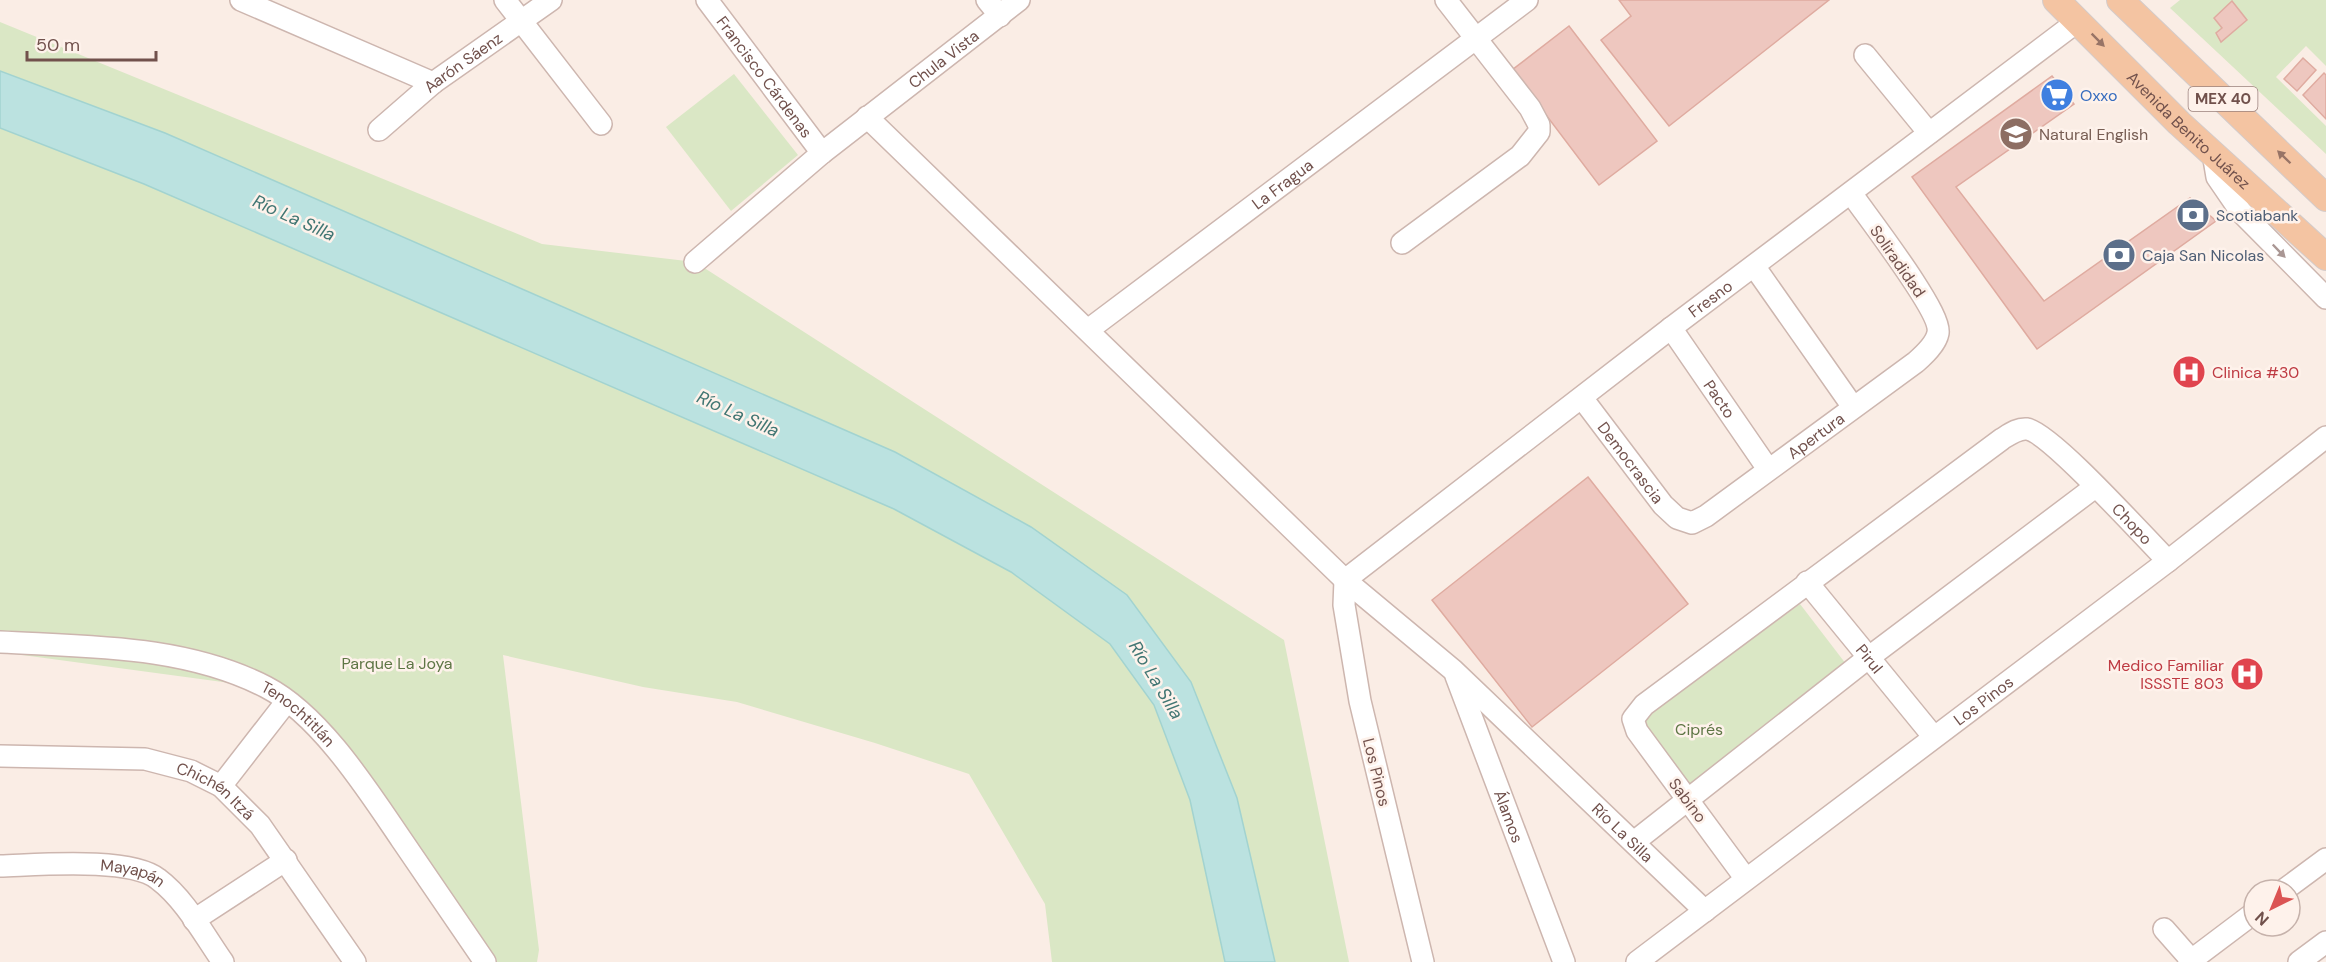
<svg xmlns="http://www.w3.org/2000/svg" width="2326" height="962" viewBox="0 0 2326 962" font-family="'DM Sans',sans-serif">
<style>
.green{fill:#dae7c5}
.water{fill:#bbe2e0;stroke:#a2d3d0;stroke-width:1.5}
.building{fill:#eec7bf;stroke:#dfaba0;stroke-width:1.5}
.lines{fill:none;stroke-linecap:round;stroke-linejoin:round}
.minor-casing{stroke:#cdb6af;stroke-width:24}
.major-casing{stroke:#d4cbc9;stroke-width:28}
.minor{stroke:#fff;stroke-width:21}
.major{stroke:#f4c4a2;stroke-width:26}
.oneway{fill:#987466}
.oneway2{fill:#aa9794}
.labels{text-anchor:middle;stroke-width:5;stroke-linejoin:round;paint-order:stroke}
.shield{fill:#fef2eb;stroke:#9b817c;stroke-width:1.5}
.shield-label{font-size:15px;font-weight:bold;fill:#71514c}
.street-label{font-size:16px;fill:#71514c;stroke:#fef2eb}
.shop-label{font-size:16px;fill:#366cbe;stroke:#fef2eb;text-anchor:start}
.education-label{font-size:16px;fill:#785e54;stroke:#fef2eb;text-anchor:start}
.service-label{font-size:16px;fill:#4e5e75;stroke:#fef2eb;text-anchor:start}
.health-label{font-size:16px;fill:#be3a42;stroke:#fef2eb;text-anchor:start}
.park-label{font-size:16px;fill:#5e7645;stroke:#fef2eb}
.water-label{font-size:18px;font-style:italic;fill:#417673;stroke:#fef2eb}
</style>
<rect width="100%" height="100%" fill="#faede5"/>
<g class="green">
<path d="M 2180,0 L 2326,0 L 2326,66 L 2306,46 L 2276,77 L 2326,126 L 2326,154 L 2170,8 Z"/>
<path d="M 0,22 L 542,244 L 695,262 L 1284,640 L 1349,962 L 1052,962 L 1045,904 L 969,774 L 875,743 L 737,702 L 643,687 L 503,655 L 539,950 L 537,962 L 487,962 L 362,783 L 267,688 L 0,652 Z"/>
<path d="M 734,74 L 798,155 L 731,211 L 666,127 Z"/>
<path d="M 1800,604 L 1846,664 L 1689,791 L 1635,724 Z"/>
</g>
<path class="water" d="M 0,71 L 165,133 L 895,452 L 1031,527 L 1127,595 L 1191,682 L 1237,798 L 1275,962 L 1225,962 L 1190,800 L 1154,705 L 1110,644 L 1011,572 L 894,509 L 144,184 L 0,128 Z"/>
<g class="building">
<path d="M 1619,0 L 1829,0 L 1669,126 L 1601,40 L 1631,16 Z"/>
<path d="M 2232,1 L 2247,20 L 2221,42 L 2216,33 L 2222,28 L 2214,18 Z"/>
<path d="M 1569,26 L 1657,141 L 1599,185 L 1512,70 Z"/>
<path d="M 2303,58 L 2316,70 L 2297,91 L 2284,79 Z"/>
<path d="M 2324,73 L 2326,75 L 2326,119 L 2303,95 Z"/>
<path d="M 2052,76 L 2074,104 L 1956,187 L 2044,301 L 2190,198 L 2216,221 L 2037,349 L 1912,177 Z"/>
<path d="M 1588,477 L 1688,604 L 1532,727 L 1432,600 Z"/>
</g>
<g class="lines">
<g class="minor-casing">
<g id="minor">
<path d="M 241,0 L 433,83"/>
<path d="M 505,0 L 601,124"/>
<path id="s1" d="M 707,0 L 822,153"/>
<path d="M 987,0 L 1000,16"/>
<path d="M 1865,55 L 1929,133"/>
<path id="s2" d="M 867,117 L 1345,580 L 1453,670 L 1705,911"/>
<path id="s3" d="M 379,130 L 433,83 L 551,0"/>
<path d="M 2213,153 L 2217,177 L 2241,212 L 2326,298"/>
<path d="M 1402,243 L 1520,156 L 1539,132 L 1539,125 L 1530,108 L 1446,0"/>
<path id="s4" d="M 695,262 L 822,153 L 1019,0"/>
<path d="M 1754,266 L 1853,407"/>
<path id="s5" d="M 1671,328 L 1768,469"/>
<path id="s6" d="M 1088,330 L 1527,0"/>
<path id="s7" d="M 1582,398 L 1663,505 L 1677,518 L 1692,523 L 1706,516 L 1916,362 C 1924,355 1936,344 1938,333 C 1942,312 1866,215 1851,193"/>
<path id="s8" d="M 1807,582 L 1933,736"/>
<path id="s9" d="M 0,642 C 89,647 184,645 266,687 C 320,715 367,789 401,839 C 429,880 457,921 485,962"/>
<path id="s10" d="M 1456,676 L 1564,962"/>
<path id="s11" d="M 0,756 L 145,759 L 191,771 L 221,786 L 260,825 L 355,962"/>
<path d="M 221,786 L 287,701"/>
<path d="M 1634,842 L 1868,658 L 2095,487"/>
<path id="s12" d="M 0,866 C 38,865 130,857 158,879 C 185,899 204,935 223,962"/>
<path id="s13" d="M 1746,879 L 1637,731 L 1633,719 L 1644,705 L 2002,439 C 2010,434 2018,428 2027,429 C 2051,433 2145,538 2168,561"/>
<path d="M 2284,890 L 2326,859"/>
<path d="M 194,920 L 286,860"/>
<path d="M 2164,929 L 2193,962"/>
<path id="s14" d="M 1423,962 L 1360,701 L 1344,605 L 1345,580 L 1671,328 L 2078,21"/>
<path id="s15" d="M 1637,962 L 2168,561 L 2326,437"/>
<path d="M 2189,962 L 2254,913"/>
<path d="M 2299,962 L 2326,942"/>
</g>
</g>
<g class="major-casing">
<g id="major">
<path id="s16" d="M 2056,0 L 2179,123 L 2326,257"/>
<path d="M 2120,0 L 2326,198"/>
</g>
</g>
<use href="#minor" class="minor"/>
<use href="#major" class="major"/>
</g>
<defs><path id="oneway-solid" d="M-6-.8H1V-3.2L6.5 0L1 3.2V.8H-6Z" transform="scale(1.5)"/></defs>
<g class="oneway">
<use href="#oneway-solid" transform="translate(2098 40) rotate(45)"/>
<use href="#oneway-solid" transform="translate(2284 157) rotate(-136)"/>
</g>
<use class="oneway2" href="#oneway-solid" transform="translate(2279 251) rotate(46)"/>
<defs>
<g id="supermarket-disc" transform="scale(1.725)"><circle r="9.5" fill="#3f7fe0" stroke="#fef2eb"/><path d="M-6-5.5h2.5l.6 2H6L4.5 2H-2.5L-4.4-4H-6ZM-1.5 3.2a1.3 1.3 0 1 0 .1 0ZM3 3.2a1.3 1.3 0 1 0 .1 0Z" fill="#fff"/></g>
<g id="school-disc" transform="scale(1.725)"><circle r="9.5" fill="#8d6e63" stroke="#fef2eb"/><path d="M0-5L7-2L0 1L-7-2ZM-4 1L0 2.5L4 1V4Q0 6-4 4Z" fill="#fff"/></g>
<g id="bank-disc" transform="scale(1.725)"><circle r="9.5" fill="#5c6f8a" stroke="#fef2eb"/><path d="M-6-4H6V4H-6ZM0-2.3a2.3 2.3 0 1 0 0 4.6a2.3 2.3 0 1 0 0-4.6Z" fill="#fff"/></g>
<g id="hospital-disc" transform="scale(1.725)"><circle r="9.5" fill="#e0444e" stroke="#fef2eb"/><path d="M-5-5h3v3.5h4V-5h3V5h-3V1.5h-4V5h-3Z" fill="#fff"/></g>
</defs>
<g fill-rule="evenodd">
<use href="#supermarket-disc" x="2057" y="95"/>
<use href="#school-disc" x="2016" y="134"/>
<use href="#bank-disc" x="2193" y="215"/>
<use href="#bank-disc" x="2119" y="255"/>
<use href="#hospital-disc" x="2189" y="372"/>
<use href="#hospital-disc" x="2247" y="674"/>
</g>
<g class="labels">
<rect class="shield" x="2188.5" y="87" width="69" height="24" rx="4.5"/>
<g class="shield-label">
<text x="2223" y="104">MEX 40</text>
</g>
<g class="street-label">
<text dy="6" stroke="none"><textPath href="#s4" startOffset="321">Chula Vista</textPath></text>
<text dy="6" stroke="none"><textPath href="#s3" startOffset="108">Aarón Sáenz</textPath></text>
<text dy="6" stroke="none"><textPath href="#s1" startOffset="96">Francisco Cárdenas</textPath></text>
<text dy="6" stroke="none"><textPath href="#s16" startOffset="186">Avenida Benito Juárez</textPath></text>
<text dy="6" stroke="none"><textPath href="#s6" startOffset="243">La Fragua</textPath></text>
<text transform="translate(1898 261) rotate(55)" y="6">Soliradidad</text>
<text dy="6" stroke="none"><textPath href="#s14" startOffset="852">Fresno</textPath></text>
<text dy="6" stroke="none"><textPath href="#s5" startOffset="86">Pacto</textPath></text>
<text dy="6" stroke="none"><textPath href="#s7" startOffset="321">Apertura</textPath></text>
<text dy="6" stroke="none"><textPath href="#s7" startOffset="81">Democrascia</textPath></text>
<text dy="6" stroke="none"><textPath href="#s13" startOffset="830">Chopo</textPath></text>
<text dy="6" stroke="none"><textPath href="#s8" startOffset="99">Pirul</textPath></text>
<text dy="6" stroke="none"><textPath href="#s15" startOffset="434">Los Pinos</textPath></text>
<text dy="6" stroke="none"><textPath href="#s9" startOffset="314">Tenochtitlán</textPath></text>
<text transform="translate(1377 772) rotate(76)" y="6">Los Pinos</text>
<text dy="6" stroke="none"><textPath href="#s11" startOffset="224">Chichén Itzá</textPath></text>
<text transform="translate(1688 800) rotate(53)" y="6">Sabino</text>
<text dy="6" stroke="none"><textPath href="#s10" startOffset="150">Álamos</textPath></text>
<text dy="6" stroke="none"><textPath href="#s2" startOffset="1041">Río La Silla</textPath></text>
<text dy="6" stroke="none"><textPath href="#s12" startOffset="134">Mayapán</textPath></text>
</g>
<g class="shop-label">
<text x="2080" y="101">Oxxo</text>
</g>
<g class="education-label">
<text x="2039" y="140">Natural English</text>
</g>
<g class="service-label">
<text x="2216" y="221">Scotiabank</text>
<text x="2142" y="261">Caja San Nicolas</text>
</g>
<g class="health-label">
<text x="2212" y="378">Clinica #30</text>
<text x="2224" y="671" text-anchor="end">Medico Familiar<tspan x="2224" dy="18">ISSSTE 803</tspan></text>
</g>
<g class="park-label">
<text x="397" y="669">Parque La Joya</text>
<text x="1699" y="735">Ciprés</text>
</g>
<g class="water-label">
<text transform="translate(294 218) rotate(24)" y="6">Río La Silla</text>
<text transform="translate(738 414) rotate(24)" y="6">Río La Silla</text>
<text transform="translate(1156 680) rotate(59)" y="6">Río La Silla</text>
</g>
</g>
<g transform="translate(2272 908) rotate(223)"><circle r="28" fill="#fef2eb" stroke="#c6b2ab" stroke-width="1.5"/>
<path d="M0-4.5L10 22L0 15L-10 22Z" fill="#db5453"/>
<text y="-9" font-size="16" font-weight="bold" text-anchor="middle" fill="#71514c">N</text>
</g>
<path d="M27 51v9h129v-9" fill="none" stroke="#71514c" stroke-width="3"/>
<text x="36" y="51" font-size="18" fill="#71514c" stroke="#fef2eb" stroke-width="4.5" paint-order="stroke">50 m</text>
</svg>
